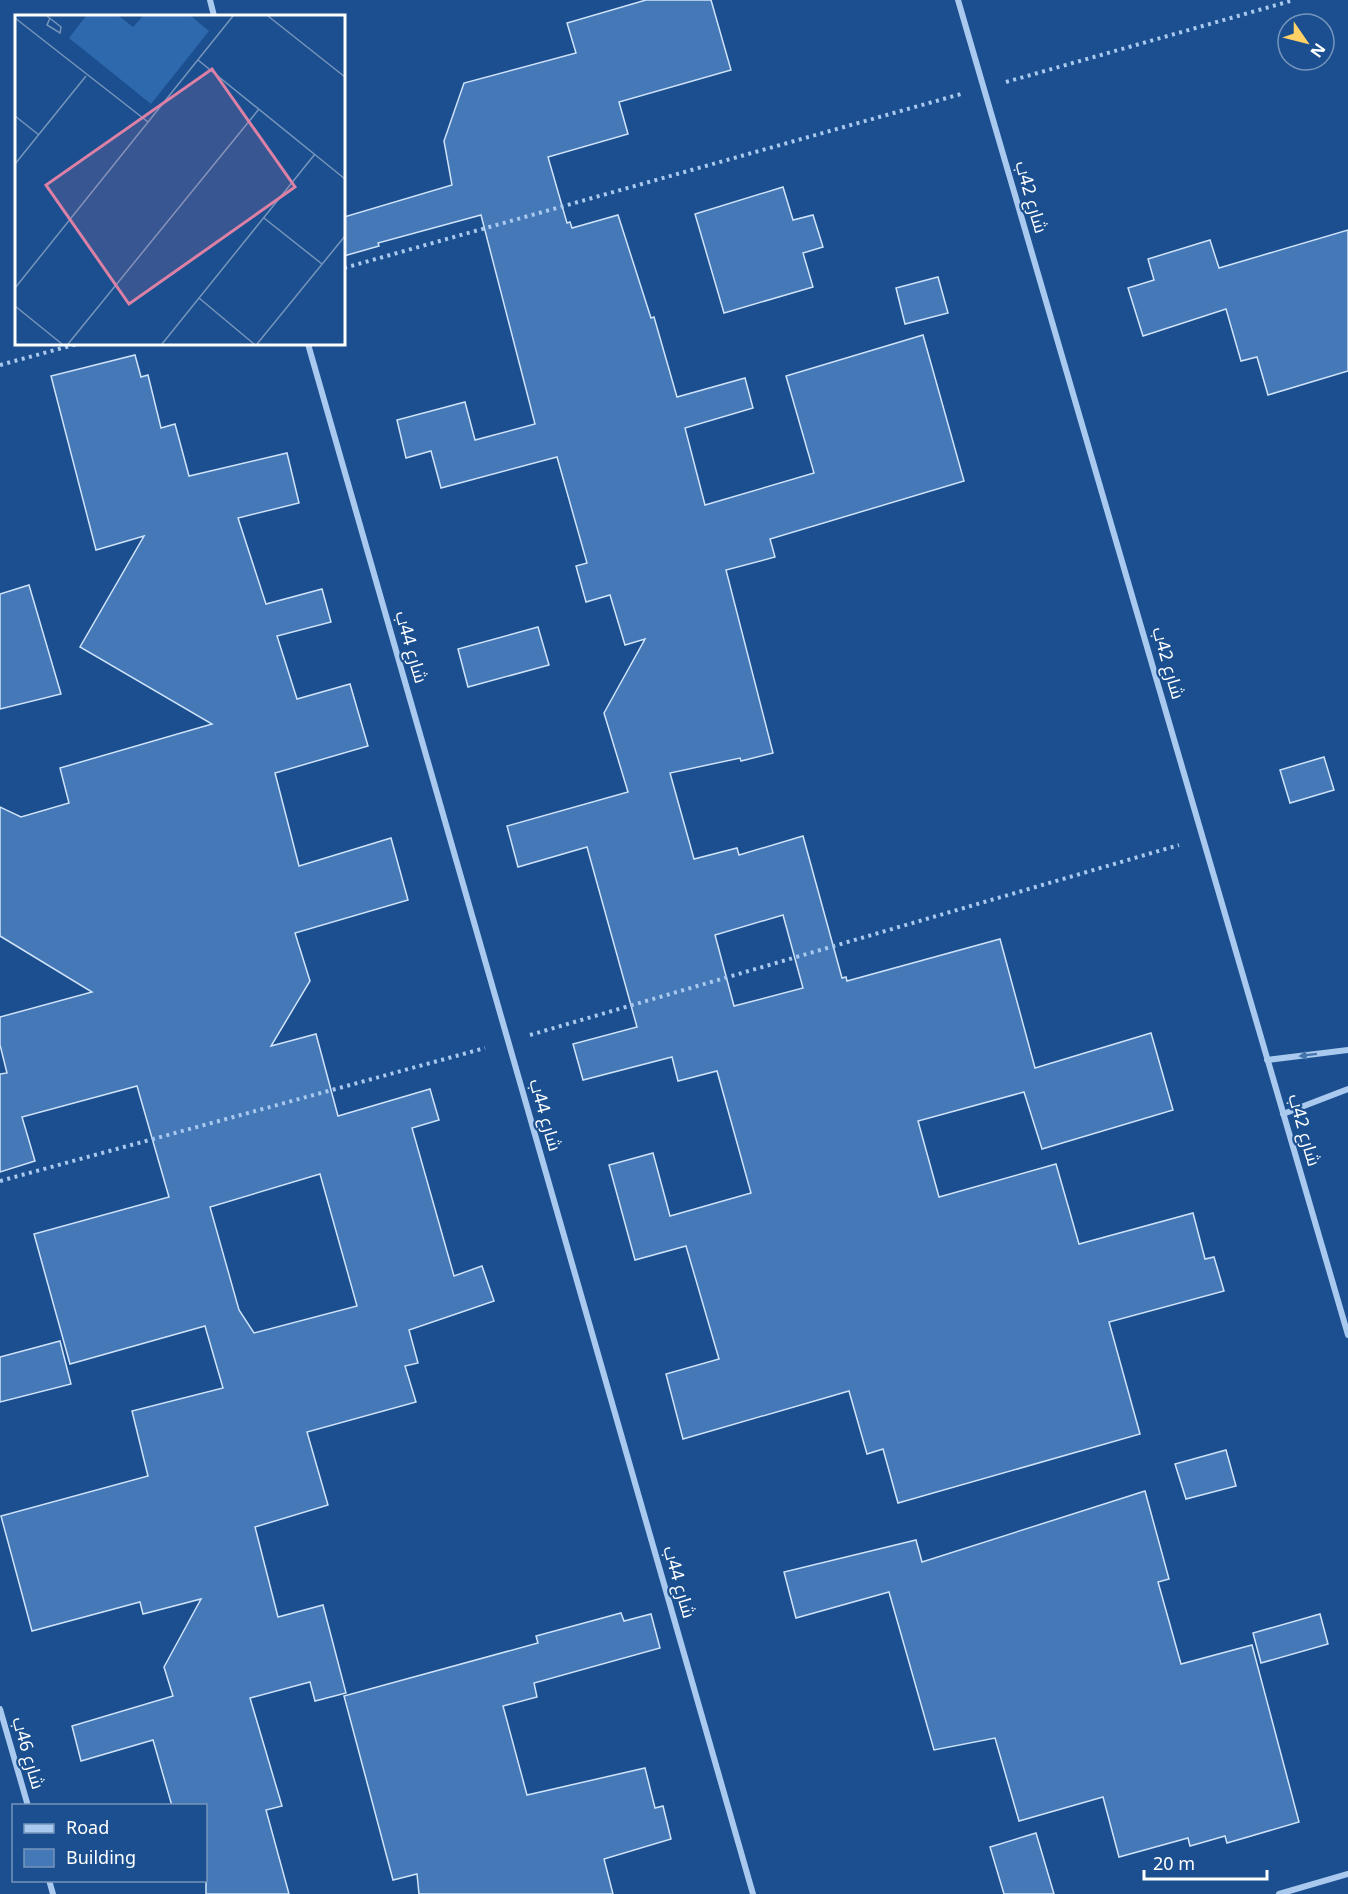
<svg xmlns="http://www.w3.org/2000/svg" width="1348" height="1894" viewBox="0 0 1348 1894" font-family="'Noto Sans',Cairo,sans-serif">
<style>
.building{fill:#4478b7;stroke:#cfe3fa;stroke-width:1.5;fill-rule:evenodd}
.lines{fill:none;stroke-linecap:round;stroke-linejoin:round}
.path{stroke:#a9c9ee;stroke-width:4;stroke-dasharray:3 4.5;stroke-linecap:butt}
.street{stroke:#a9c9ee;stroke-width:6}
.oneway{fill:#4674ac}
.labels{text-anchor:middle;stroke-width:4.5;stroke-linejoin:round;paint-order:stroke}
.street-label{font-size:18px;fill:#fff;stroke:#1b4f8f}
.inset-road{fill:none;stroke:#7695bc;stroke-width:1.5}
.view{fill:#dd80a5;fill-opacity:0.15;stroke:#dd80a5;stroke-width:3}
.inset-edge{fill:none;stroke:#fff;stroke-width:3}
</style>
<rect width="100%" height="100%" fill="#1b4f8f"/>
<g class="building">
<path d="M 646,0 L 711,0 L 731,70 L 619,102 L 628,134 L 548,157 L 567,223 L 570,222 L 572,228 L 618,215 L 651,318 L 654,317 L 677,397 L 745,378 L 753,408 L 685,428 L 705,505 L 814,473 L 786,376 L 923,335 L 964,481 L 770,539 L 775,557 L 726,570 L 773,753 L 741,761 L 740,758 L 670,773 L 694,859 L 737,848 L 739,855 L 803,836 L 842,978 L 846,977 L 847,981 L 1000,939 L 1035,1068 L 1151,1033 L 1173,1110 L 1042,1149 L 1024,1092 L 918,1121 L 939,1197 L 1056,1164 L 1079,1244 L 1193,1213 L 1205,1259 L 1214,1257 L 1224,1291 L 1109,1322 L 1140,1434 L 898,1503 L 883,1449 L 867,1454 L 849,1391 L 683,1439 L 666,1374 L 719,1359 L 686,1246 L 635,1260 L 609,1165 L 653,1153 L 670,1216 L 751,1193 L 717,1071 L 678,1081 L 672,1057 L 583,1080 L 573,1044 L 637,1027 L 587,847 L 518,867 L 507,826 L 628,792 L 604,713 L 645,639 L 625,645 L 610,595 L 586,602 L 576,566 L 587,563 L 557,457 L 441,488 L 431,451 L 406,458 L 397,420 L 465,402 L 475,440 L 535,424 L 481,215 L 378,243 L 379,246 L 344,256 L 344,217 L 452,185 L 444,141 L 464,83 L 576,53 L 567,23 ZM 783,915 L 803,988 L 734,1006 L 715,935 Z"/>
<path d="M 783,187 L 793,220 L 813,215 L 823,247 L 803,253 L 813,287 L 724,313 L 695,214 Z"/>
<path d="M 1348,230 L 1348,371 L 1268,395 L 1257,357 L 1241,361 L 1226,309 L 1143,336 L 1128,288 L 1154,280 L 1148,259 L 1210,240 L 1219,268 Z"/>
<path d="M 938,277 L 948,313 L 905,324 L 896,288 Z"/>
<path d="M 135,355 L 141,377 L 148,375 L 161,428 L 175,424 L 189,476 L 287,453 L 299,503 L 238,518 L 266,604 L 322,589 L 331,622 L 277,636 L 297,699 L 350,684 L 368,746 L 275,773 L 299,866 L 391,838 L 408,900 L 295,933 L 310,981 L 271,1046 L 316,1034 L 338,1116 L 430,1089 L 439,1120 L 412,1128 L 454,1276 L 482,1266 L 494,1301 L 409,1330 L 418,1363 L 405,1366 L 416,1402 L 307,1432 L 328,1505 L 255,1527 L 278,1617 L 323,1605 L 346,1693 L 315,1701 L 310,1682 L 250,1698 L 282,1806 L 266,1810 L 289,1894 L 206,1894 L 206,1806 L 172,1806 L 153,1740 L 81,1761 L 72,1726 L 173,1696 L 164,1667 L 201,1599 L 143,1614 L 140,1602 L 32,1631 L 1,1516 L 148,1476 L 132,1411 L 223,1388 L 205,1326 L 70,1364 L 34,1234 L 169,1197 L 137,1086 L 22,1117 L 35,1161 L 0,1172 L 0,1074 L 7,1073 L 0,1045 L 0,1017 L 92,992 L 0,936 L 0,807 L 21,817 L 69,803 L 60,768 L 212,724 L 80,647 L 144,536 L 96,550 L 51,376 ZM 320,1174 L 357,1306 L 254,1333 L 239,1310 L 210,1207 Z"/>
<path d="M 29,585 L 61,694 L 0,709 L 0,594 Z"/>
<path d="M 538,627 L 549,665 L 468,687 L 458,649 Z"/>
<path d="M 1324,757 L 1334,790 L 1290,803 L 1280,770 Z"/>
<path d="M 60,1341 L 71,1384 L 0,1402 L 0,1357 Z"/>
<path d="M 1226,1450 L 1236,1486 L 1186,1499 L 1175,1464 Z"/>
<path d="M 1145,1491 L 1169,1579 L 1158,1582 L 1181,1664 L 1252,1645 L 1299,1822 L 1227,1843 L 1225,1836 L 1190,1846 L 1188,1838 L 1119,1857 L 1103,1797 L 1019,1821 L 995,1738 L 934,1750 L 889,1592 L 796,1618 L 784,1572 L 916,1540 L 922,1562 Z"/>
<path d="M 621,1613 L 624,1621 L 651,1614 L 660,1648 L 534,1683 L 537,1697 L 503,1706 L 527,1795 L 645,1768 L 655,1808 L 663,1806 L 671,1839 L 604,1859 L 613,1894 L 419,1894 L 417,1874 L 393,1880 L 344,1696 L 538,1643 L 536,1636 Z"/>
<path d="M 1320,1614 L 1328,1644 L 1261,1663 L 1253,1633 Z"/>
<path d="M 1036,1833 L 1054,1894 L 1004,1894 L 990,1847 Z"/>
</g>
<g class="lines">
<g class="path">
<path d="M 1006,82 L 1294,0"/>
<path d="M 344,268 L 961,94"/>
<path d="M 0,365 L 77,344"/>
<path d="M 530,1035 L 1179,845"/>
<path d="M 0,1181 L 485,1048"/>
</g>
<g class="street">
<path d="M 210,0 L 214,16"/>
<path d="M 958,0 L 1348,1335"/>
<path d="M 308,344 L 753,1894"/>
<path d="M 1267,1060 L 1348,1050"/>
<path d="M 1283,1114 L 1348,1089"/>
<path d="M 0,1709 L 28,1806"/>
<path d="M 49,1880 L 53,1894"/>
<path d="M 1279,1894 L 1348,1874"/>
</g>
</g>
<defs><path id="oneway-solid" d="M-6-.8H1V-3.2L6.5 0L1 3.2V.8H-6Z" transform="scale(1.5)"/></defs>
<use class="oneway" href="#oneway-solid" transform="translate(1308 1055) rotate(173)"/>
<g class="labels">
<g class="street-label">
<text transform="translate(1031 197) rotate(74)" y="6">شارع 42ب</text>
<text transform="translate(411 647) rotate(74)" y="6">شارع 44ب</text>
<text transform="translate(1168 663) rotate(74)" y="6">شارع 42ب</text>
<text transform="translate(545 1115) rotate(74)" y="6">شارع 44ب</text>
<text transform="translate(1304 1130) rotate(74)" y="6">شارع 42ب</text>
<text transform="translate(679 1582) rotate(74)" y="6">شارع 44ب</text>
<text transform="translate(28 1753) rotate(74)" y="6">شارع 46ب</text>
</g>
</g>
<g transform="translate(15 15)">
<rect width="330" height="330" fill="#1b4f8f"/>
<path d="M 71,1 L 104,1 L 118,12 L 128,1 L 176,1 L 194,16 L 136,89 L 54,23 Z" fill="#2e69ad"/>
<path d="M 79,1 L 97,1 L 82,20 L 71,11 ZM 100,1 L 114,13 L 105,24 L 99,19 L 94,25 L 86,18 Z" fill="#2e69ad"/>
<path class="inset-road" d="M 32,1 L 46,12 L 45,18 L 32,10 L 35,3M 253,1 L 330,62M 0,3 L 133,107M 183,45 L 330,164M 0,101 L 24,120M 0,149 L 71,61M 249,203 L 307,249M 0,273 L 218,1M 184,283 L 239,329M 0,291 L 47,329M 53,329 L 244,94M 147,329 L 300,139M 242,329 L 330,221"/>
<path class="view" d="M 197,54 L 280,172 L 114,289 L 31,170 Z"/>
<rect width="330" height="330" class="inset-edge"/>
</g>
<rect x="12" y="1804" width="195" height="78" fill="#1b4f8f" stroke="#7695bc" stroke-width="1.5"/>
<rect x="24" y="1824" width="30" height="9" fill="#a9c9ee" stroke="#7695bc" stroke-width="1.5"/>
<text x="66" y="1834" font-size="18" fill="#ffffff">Road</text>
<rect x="24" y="1849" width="30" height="18" fill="#4478b7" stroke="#7695bc" stroke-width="1.5"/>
<text x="66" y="1864" font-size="18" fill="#ffffff">Building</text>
<g transform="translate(1306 42) rotate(125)"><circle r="28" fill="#1b4f8f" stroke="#7695bc" stroke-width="1.5"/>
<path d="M0-4.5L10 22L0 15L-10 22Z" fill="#ffd166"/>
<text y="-9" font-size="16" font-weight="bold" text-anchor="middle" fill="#ffffff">N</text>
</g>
<path d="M1144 1870v9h123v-9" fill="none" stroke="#ffffff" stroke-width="3"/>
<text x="1153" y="1870" font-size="18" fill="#ffffff" stroke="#1b4f8f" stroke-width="4.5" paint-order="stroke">20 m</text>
</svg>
